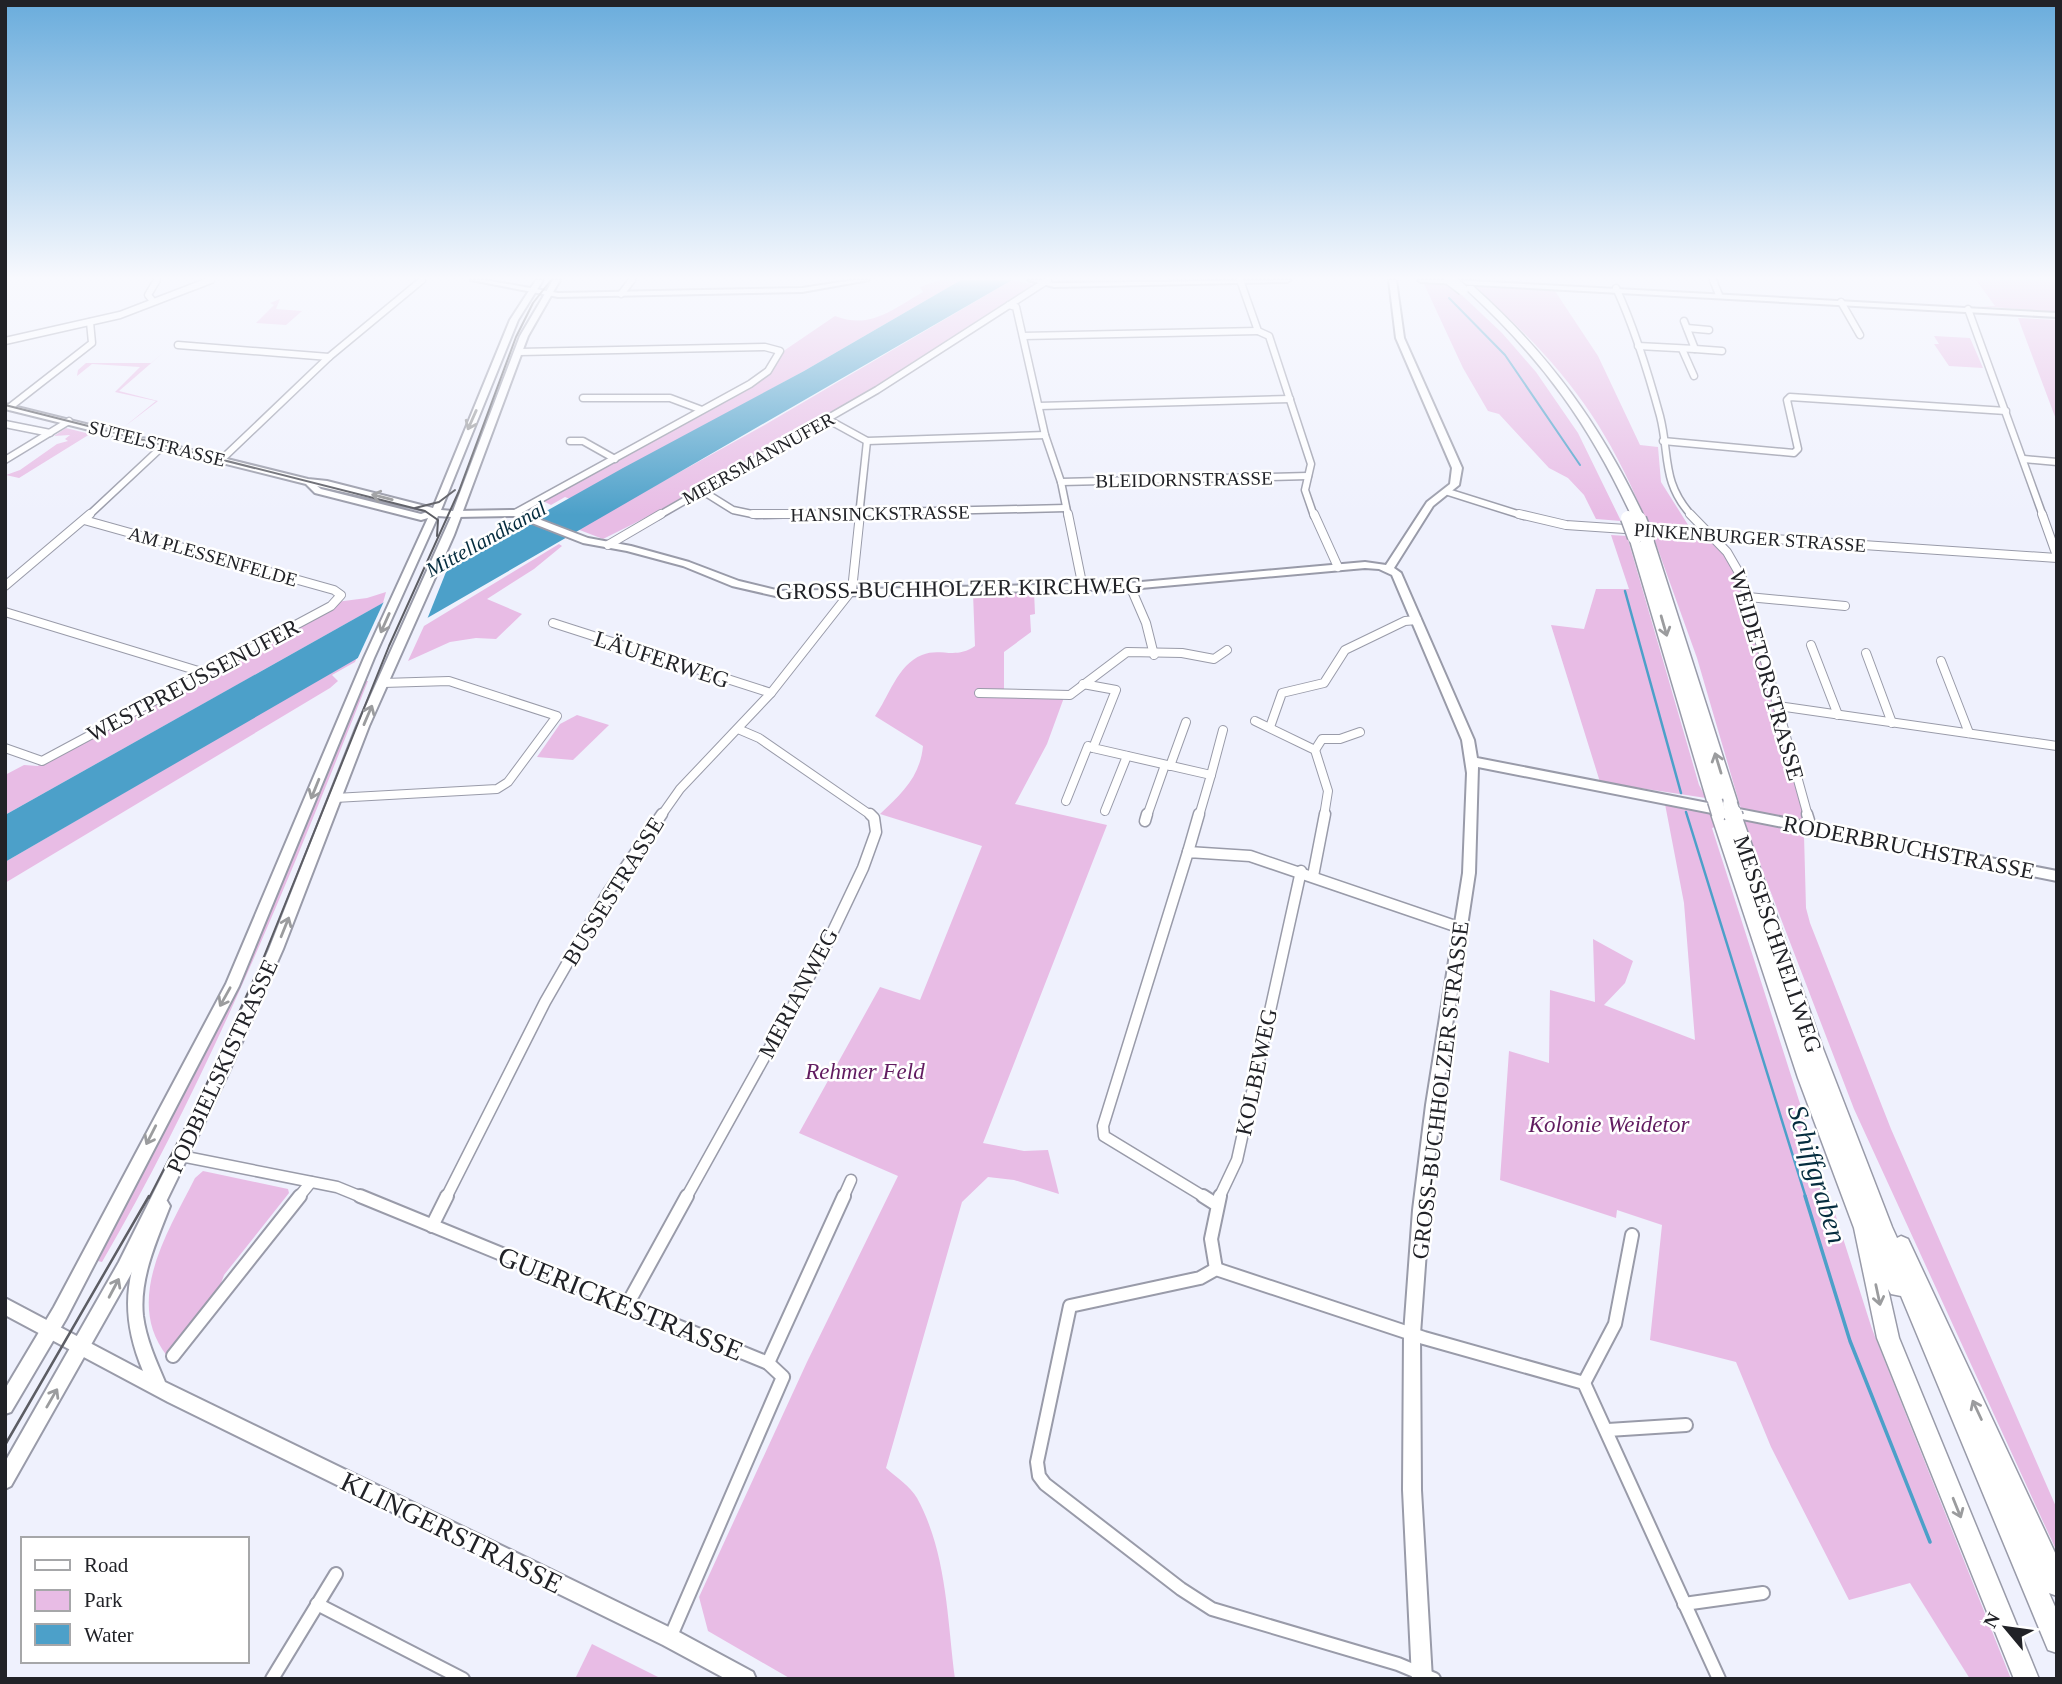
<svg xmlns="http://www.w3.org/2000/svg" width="2062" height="1684" viewBox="0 0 2062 1684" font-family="Georgia,serif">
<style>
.green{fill:#e8bce5}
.water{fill:#4ca0c9}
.pier{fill:#eff1fd}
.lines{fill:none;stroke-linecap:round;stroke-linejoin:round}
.stream-far2{stroke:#4ca0c9;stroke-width:2}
.stream-far1{stroke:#4ca0c9;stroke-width:2.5}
.stream{stroke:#4ca0c9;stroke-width:3.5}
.minor-far3-casing{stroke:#999ba9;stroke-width:9}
.minor-far2-casing{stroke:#999ba9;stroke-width:10}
.minor-far1-casing{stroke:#999ba9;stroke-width:13}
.minor-casing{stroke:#999ba9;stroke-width:16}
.tertiary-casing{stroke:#999ba9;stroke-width:4}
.secondary-casing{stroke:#999ba9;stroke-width:4}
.trunk-casing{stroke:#999ba9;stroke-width:3}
.minor-far3{stroke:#fff;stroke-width:6}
.minor-far2{stroke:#fff;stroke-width:8}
.minor-far1{stroke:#fff;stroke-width:10}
.minor{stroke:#fff;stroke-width:12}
.tertiary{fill:#fff;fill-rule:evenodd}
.secondary{fill:#fff;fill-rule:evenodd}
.trunk{fill:#fff;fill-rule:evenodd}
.tram-far1{stroke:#5c5d64;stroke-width:2}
.tram{stroke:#5c5d64;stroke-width:2.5}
.trunk-bridge-far2-casing{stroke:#999ba9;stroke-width:13;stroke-linecap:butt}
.trunk-bridge-far1-casing{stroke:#999ba9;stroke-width:17;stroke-linecap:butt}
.trunk-bridge-casing{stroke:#999ba9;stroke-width:21;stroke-linecap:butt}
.trunk-bridge-far2{stroke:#fff;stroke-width:10}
.trunk-bridge-far1{stroke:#fff;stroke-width:14}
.trunk-bridge{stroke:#fff;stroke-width:18}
.oneway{stroke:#9b9c9e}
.labels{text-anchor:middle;stroke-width:5;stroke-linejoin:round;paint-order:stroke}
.far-street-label{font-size:19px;fill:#212227;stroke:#fff}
.far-water-label{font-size:21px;font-style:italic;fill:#062d3f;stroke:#fff}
.street-label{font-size:23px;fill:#212227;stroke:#fff}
.park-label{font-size:23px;font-style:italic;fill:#611c60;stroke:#fff}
.near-water-label{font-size:28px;font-style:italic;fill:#062d3f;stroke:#fff}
.near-street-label{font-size:28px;fill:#212227;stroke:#fff}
</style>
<rect width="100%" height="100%" fill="#eff1fd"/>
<g class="green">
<path d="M 940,280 L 961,280 L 804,371 L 570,499 L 565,497 L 551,505 L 543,501 L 771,372 L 785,350 L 835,316 C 870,330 893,309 923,292 L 920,287 Z"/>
<path d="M 1012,280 L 1036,285 C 897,376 753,465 603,539 L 577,529 L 761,427 Z"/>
<path d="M 1976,280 L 2057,280 L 2057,312 L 1980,306 L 1995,306 Z"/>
<path d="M 1424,284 L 1450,284 L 1502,333 L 1536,372 L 1578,433 L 1621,521 L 1596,519 L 1584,495 L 1568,478 L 1549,468 L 1499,414 L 1488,411 L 1463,368 Z"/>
<path d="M 1473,286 L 1555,291 L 1598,356 L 1640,445 L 1658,447 L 1661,482 L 1690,528 L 1649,528 C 1607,422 1561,362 1473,286 Z"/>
<path d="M 280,299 L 276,309 L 302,311 L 286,325 L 256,323 L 274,305 L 270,303 Z"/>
<path d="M 2018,318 L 2057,320 L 2057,422 Z"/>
<path d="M 1934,336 L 1970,338 L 1983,368 L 1949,366 L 1934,344 L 1939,344 Z"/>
<path d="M 164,352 L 119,391 L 158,401 L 124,427 L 156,401 L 115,392 L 140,367 L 92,364 L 77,376 L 78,370 L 86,363 L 151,363 Z"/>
<path d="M 66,428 L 90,434 L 19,478 L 6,475 L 20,470 L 57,444 L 68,441 L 65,439 L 70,435 L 54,436 Z"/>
<path d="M 1651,530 L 1706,532 L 1736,564 L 1811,827 L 1801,826 L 1804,835 L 1806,908 L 1810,923 L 1891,1129 L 2057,1509 L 2057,1552 L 1854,1109 L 1748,833 L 1697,658 Z"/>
<path d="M 1611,535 L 1627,536 L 1699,785 L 1706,798 L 1600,782 L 1551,625 L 1584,629 L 1596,589 L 1629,589 Z"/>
<path d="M 559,544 L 562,546 L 534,569 L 487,599 L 522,614 L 496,639 L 476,638 L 450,642 L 408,661 L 424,626 Z"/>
<path d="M 1034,591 L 1035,614 L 1030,615 L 1031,632 L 1004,652 L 1004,692 L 1066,692 L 1047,744 L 1015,804 L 1107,825 L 983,1143 L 1024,1151 L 1048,1150 L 1059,1194 L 1014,1180 L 988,1177 L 962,1202 L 886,1468 C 896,1477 911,1487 917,1498 C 947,1553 947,1618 955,1679 L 791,1679 L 708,1631 L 699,1597 L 807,1362 L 898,1176 L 799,1133 L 880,987 L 920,1000 L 982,846 L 880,814 C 902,793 920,777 923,746 L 875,716 C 889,697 897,665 922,655 C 940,647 955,660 975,646 L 973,593 Z"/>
<path d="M 386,592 L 383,603 L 5,815 L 5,775 L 24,765 L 38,766 L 42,761 L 336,602 L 367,598 Z"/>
<path d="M 357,657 L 355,662 L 332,675 L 338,681 L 330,688 L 5,883 L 5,862 Z"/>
<path d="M 363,681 L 368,681 C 289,880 210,1076 102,1262 L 98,1261 L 250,961 Z"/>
<path d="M 577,715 L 609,725 L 573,760 L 537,757 L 560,724 Z"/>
<path d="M 1665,804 L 1710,812 L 1715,827 L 1712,828 L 1872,1329 L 2011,1679 L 1970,1679 L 1910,1583 L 1849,1600 L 1771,1447 L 1736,1362 L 1650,1340 L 1662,1225 L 1617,1210 L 1616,1218 L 1500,1180 L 1509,1051 L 1549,1063 L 1550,990 L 1595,1002 L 1593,939 L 1633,961 L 1625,983 L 1604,1005 L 1695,1040 L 1684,903 Z"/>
<path d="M 203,1171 L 288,1189 L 289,1193 L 224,1275 L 219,1289 L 167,1356 C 123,1300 169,1230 195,1178 Z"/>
<path d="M 592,1644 L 662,1679 L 575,1679 Z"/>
</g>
<path class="water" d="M 961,280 L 1012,280 L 5,862 L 5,815 L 623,468 L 804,371 Z"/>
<path class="pier" d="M 450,562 L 426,622 L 356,662 L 386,597 Z"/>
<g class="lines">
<path class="stream-far2" d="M 1449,298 L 1505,355 L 1580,465"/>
<g class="stream-far1">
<path d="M 1625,591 L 1681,793"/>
<path d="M 1686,812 L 1806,1198"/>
</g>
<path class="stream" d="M 1805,1196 L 1850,1341 L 1930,1542"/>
<g class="minor-far3-casing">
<g id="minor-far3">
<path d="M 1240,280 L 1258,331 L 1269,336 L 1311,464 L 1305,490 L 1314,516"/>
<path d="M 1713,280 L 1719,295"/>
<path d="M 1616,288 C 1635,329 1648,372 1660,416 C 1670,455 1661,482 1692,516"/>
<path d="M 621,294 L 632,280"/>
<path d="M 152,300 L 148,295 L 157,280"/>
<path d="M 1841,302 L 1860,335"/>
<path d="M 1009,305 L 1016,307 L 1045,435 L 1061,482 L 1068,516"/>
<path d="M 1968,309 L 2043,516"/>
<path d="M 1687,328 L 1709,330"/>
<path d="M 1023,336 L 1258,331"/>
<path d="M 5,341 L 120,315 L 211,280"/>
<path d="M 178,345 L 329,357"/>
<path d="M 1638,346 L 1695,349 L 1684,321"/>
<path d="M 1682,349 L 1694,376"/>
<path d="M 1695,349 L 1722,351"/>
<path d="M 583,398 L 670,398 L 702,410"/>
<path d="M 1039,406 L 1290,399"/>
<path d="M 10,407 L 92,343 L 90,322"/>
<path d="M 827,419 L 867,441 L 1045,435"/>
<path d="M 5,424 L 50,433"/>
<path d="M 570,441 L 583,441 L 615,459"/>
<path d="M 1663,441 L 1794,453 L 1798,449 L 1787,400 L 1790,397 L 2006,411"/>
<path d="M 2024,459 L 2057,462"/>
<path d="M 5,460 L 69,421"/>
<path d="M 221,460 L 329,357 L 422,280"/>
<path d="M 1061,482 L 1308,476"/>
<path d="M 701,490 L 733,510 L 757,515 L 1066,508"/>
<path d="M 1448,492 L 1524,516"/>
<path d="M 515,513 L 750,384 L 768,371 L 780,351 L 765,347 L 519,352"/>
<path d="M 88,516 L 164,445"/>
<path d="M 658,516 L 877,390 L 1048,280"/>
<path d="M 859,516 L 867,441"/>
</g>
</g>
<g class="minor-far2-casing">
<g id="minor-far2">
<path d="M 753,514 L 792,514"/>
<path d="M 1068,514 L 1083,588"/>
<path d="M 1314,514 L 1338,567"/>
<path d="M 1519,514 L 1566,525 L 2057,558"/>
<path d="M 1690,514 L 1727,552 L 1742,578 L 1808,816"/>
<path d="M 2042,514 L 2057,556"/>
<path d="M 608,545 L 661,514"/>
<path d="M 5,586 L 90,514"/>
<path d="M 1130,586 L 1146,623 L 1154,655"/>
<path d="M 1748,597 L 1845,606"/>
<path d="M 5,612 L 205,673"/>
<path d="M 553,623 L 771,693"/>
<path d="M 1811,645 L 1838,715"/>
<path d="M 1866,653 L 1892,723"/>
<path d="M 1941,661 L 1969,733"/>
<path d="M 1083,684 L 1116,690 L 1093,748 L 1211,775 L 1199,816"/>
<path d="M 979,693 L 1070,695 L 1127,652 L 1182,653 L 1214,659 L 1227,650"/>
<path d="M 1778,706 L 2057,746"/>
<path d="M 1255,721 L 1315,750 L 1328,791 L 1324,816"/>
<path d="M 1270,727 L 1282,693 L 1324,683 L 1345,650 L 1405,621 L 1417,620"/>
<path d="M 738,729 L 759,738 L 872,816"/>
<path d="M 5,748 L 42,761 L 331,606 L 341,595 L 334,590 L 84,520"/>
<path d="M 1315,750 L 1322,739 L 1340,739 L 1360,732"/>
<path d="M 1170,766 L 1186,722"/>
<path d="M 1211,775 L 1223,730"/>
<path d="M 335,798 L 497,789 L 508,782 L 557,716 L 449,681 L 383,683"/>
<path d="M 1066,801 L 1088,746 L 1093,748"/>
<path d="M 1105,811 L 1127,756"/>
<path d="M 661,816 L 680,789 L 771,693 L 852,590 L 860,514"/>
<path d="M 1147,816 L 1165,765"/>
</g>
</g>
<g class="minor-far1-casing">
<g id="minor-far1">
<path d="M 1807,814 L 1811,827"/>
<path d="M 1145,821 L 1147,814"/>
<path d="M 1188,852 L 1199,814"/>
<path d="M 1313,876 L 1325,814"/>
<path d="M 181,1156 L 337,1187 L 364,1198"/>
<path d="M 298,1198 L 311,1182"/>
<path d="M 446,1198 L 545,1002 L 607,894 L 662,814"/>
<path d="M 686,1198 L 824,950 L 863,868 L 876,832 L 874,818 L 870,814"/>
<path d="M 843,1198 L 851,1180"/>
<path d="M 1206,1198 L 1104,1136 L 1103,1126 L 1188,852 L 1250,856 L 1461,928"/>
<path d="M 1219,1198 L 1237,1160 L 1301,871"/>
</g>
</g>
<g class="minor-casing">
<g id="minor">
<path d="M 360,1196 L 768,1363 L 783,1377 L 670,1638"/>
<path d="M 1203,1196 L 1214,1203"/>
<path d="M 432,1226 L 447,1196"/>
<path d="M 1216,1269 L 1211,1239 L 1220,1196"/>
<path d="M 627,1305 L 687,1196"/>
<path d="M 173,1356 L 300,1196"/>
<path d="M 768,1363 L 844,1196"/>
<path d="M 1584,1383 L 1615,1324 L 1632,1235"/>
<path d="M 1608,1430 L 1686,1425"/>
<path d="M 317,1604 L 463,1679"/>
<path d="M 1684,1604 L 1763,1593"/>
<path d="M 272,1679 L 336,1574"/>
<path d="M 1434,1679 L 1398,1664 L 1212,1609 L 1181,1589 L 1045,1484 L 1039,1476 L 1037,1462 L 1070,1306 L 1200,1278 L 1216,1269 L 1424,1338 L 1584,1383 L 1719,1679"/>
</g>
</g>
<g class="tertiary-casing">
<g id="tertiary">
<path d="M 471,280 L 485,280 L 558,293 L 802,288 L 854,280 L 869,280 L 802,292 L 558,297 Z"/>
<path d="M 1028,280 L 1040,280 L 1054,283 L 1291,280 L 1287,282 L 1054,287 Z"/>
<path d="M 1389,280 L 1396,280 L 1404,338 L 1462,468 L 1459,485 L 1433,506 L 1394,568 L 1401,573 L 1474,740 L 1477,758 L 2057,871 L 2057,881 L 1478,767 L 1475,873 L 1440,1105 L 1429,1210 L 1420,1334 L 1421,1490 L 1432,1679 L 1412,1679 L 1403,1490 L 1404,1334 L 1413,1210 L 1426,1105 L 1463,873 L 1467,773 L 1462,740 L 1392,575 L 1379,569 L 1365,568 L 1130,589 L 780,597 L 732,586 L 683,566 L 627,551 L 583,543 L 514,516 L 457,517 L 452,514 L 457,511 L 515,510 L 588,538 L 631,546 L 689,562 L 739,581 L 780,591 L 1130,583 L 1365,562 L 1386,565 L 1427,502 L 1450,484 L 1452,468 L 1396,338 Z"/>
<path d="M 1418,280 L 1453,280 L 2057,313 L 2057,317 L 1421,282 Z"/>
<path d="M 162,1198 L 167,1201 L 170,1206 C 157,1240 139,1278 143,1316 C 146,1339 156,1361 165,1382 L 677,1631 L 753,1672 L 756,1679 L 726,1679 L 663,1645 L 168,1402 L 5,1315 L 5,1298 L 143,1371 C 115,1304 130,1264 157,1201 Z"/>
</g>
</g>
<g class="secondary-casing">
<path id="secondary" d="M 536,280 L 543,280 L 518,320 L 441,510 L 453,511 L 520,336 L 553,280 L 560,280 L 528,336 L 454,535 L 369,726 L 283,949 L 227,1076 L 131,1274 L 11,1486 L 5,1489 L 5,1462 L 119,1262 L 214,1072 L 269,949 L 357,726 L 451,517 L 438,516 L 374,658 L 239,986 L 66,1319 L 11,1412 L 5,1414 L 5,1389 L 54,1307 L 226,984 L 364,658 L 428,518 L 421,520 L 315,493 L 306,484 L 5,409 L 5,404 L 308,479 L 327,481 L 433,508 L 510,320 ZM 317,486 L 424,510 L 427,512 L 421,514 L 321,489 Z"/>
</g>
<g class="trunk-casing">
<g id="trunk">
<path d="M 1467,286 L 1473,286 C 1550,355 1601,426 1645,519 L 1643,522 L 1639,523 L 1633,519 C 1590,425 1543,360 1467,290 Z"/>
<path d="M 1635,533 L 1641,538 L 1647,535 L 1653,539 L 1738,804 L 1735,808 L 1725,808 L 1722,802 L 1715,807 L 1707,801 L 1629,537 Z"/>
<path d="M 1719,808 L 1724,810 L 1727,815 L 1734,811 L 1742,817 L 1822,1046 L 1892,1227 L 1897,1238 L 1901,1236 L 1908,1239 L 2057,1557 L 2057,1596 L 2049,1593 L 2057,1611 L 2057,1653 L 2048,1650 L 1901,1296 L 1891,1294 L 1888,1289 L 1899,1338 L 2039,1679 L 2014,1679 L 1877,1338 L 1854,1228 L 1798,1078 L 1711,814 Z"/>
</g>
</g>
<use href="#minor-far3" class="minor-far3"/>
<use href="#minor-far2" class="minor-far2"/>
<use href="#minor-far1" class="minor-far1"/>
<use href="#minor" class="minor"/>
<use href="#tertiary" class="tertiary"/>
<use href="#secondary" class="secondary"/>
<use href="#trunk" class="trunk"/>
<g class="tram-far1">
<path d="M 5,405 L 425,511 L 438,520 L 437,536"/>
<path d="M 415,508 L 439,502 L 455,490"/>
<path d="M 149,1198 L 199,1101 L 263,959 L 389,646 L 459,491 L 516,337 L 533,303 L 551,280"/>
</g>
<path class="tram" d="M 5,1445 L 149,1196"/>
<g class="trunk-bridge-far2-casing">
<path id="trunk-bridge-far2" d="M 1450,280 L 1463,290"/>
</g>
<g class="trunk-bridge-far1-casing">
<g id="trunk-bridge-far1">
<path d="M 1628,518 L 1635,537"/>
<path d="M 1639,519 L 1647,539"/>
<path d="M 1715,801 L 1719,814"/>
<path d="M 1730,804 L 1734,816"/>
</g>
</g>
<g class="trunk-bridge-casing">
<path id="trunk-bridge" d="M 1733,814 L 1734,817"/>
</g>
<use href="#trunk-bridge-far2" class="trunk-bridge-far2"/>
<use href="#trunk-bridge-far1" class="trunk-bridge-far1"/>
<use href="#trunk-bridge" class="trunk-bridge"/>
</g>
<defs><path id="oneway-shaft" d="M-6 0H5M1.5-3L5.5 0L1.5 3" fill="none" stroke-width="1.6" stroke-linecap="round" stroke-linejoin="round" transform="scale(1.75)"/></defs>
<g class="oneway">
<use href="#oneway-shaft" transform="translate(472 420) rotate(114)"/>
<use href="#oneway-shaft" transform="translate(382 497) rotate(-166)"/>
<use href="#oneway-shaft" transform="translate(385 623) rotate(114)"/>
<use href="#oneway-shaft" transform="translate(1664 626) rotate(74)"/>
<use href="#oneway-shaft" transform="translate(368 715) rotate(-67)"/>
<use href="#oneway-shaft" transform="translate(1718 763) rotate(-107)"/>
<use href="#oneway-shaft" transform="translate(315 789) rotate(112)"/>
<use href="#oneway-shaft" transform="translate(285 927) rotate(-68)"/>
<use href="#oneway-shaft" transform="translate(225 997) rotate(119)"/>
<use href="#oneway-shaft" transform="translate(151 1135) rotate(117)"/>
<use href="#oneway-shaft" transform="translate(114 1288) rotate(-62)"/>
<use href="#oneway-shaft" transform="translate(1878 1295) rotate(78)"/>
<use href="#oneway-shaft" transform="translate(52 1398) rotate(-60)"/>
<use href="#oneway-shaft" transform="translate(1977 1410) rotate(-115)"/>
<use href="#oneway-shaft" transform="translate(1957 1508) rotate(68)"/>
</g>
<linearGradient id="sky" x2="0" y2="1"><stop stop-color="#69acdc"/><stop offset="0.54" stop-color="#f8f9fe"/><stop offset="1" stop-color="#f8f9fe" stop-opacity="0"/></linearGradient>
<rect width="2062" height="515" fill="url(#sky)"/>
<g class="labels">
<g class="far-street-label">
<text transform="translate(157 443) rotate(14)" y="7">SUTELSTRASSE</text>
<text transform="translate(758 458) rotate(-29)" y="7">MEERSMANNUFER</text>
<text transform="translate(1184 479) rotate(-1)" y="7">BLEIDORNSTRASSE</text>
<text transform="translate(880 513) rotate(-1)" y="7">HANSINCKSTRASSE</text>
<text transform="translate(1750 537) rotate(4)" y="7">PINKENBURGER STRASSE</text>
<text transform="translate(213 556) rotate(16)" y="7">AM PLESSENFELDE</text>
</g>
<g class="far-water-label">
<text transform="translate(486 539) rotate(-29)" y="7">Mittellandkanal</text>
</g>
<g class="street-label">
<text transform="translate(959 588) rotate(-1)" y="8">GROSS-BUCHHOLZER KIRCHWEG</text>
<text transform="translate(662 659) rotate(18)" y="8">LÄUFERWEG</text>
<text transform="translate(1767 675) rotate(74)" y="8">WEIDETORSTRASSE</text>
<text transform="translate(193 680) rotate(-28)" y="8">WESTPREUSSENUFER</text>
<text transform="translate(1909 847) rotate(11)" y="8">RODERBRUCHSTRASSE</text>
<text transform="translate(613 891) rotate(-58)" y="8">BUSSESTRASSE</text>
<text transform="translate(1778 944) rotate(71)" y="8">MESSESCHNELLWEG</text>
<text transform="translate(798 993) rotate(-62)" y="8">MERIANWEG</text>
<text transform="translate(222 1066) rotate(-65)" y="8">PODBIELSKISTRASSE</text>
<text transform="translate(1256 1072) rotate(-78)" y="8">KOLBEWEG</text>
<text transform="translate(1440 1090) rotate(-83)" y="8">GROSS-BUCHHOLZER STRASSE</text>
</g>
<g class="park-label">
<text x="865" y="1079">Rehmer Feld</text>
<text x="1609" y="1132">Kolonie Weidetor</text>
</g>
<g class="near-water-label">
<text transform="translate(1818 1174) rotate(73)" y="10">Schiffgraben</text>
</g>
<g class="near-street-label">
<text transform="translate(621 1303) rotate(22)" y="10">GUERICKESTRASSE</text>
<text transform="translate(452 1532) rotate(26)" y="10">KLINGERSTRASSE</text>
</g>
</g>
<rect width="2062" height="1684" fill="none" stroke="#212227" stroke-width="14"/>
<rect x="21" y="1537" width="228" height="126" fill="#ffffff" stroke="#a6a7a9" stroke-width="2"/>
<rect x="35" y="1560" width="35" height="10" fill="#ffffff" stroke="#a6a7a9" stroke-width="2"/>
<text x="84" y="1572" font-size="21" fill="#212227">Road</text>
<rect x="35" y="1590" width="35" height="21" fill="#e8bce5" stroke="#a6a7a9" stroke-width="2"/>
<text x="84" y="1607" font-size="21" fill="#212227">Park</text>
<rect x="35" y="1624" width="35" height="21" fill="#4ca0c9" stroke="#a6a7a9" stroke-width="2"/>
<text x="84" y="1642" font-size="21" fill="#212227">Water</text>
<g transform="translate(2006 1628) rotate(299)" stroke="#ffffff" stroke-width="5" paint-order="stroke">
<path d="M0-5L12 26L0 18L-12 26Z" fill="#212227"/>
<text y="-10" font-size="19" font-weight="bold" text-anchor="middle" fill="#212227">N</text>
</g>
</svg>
